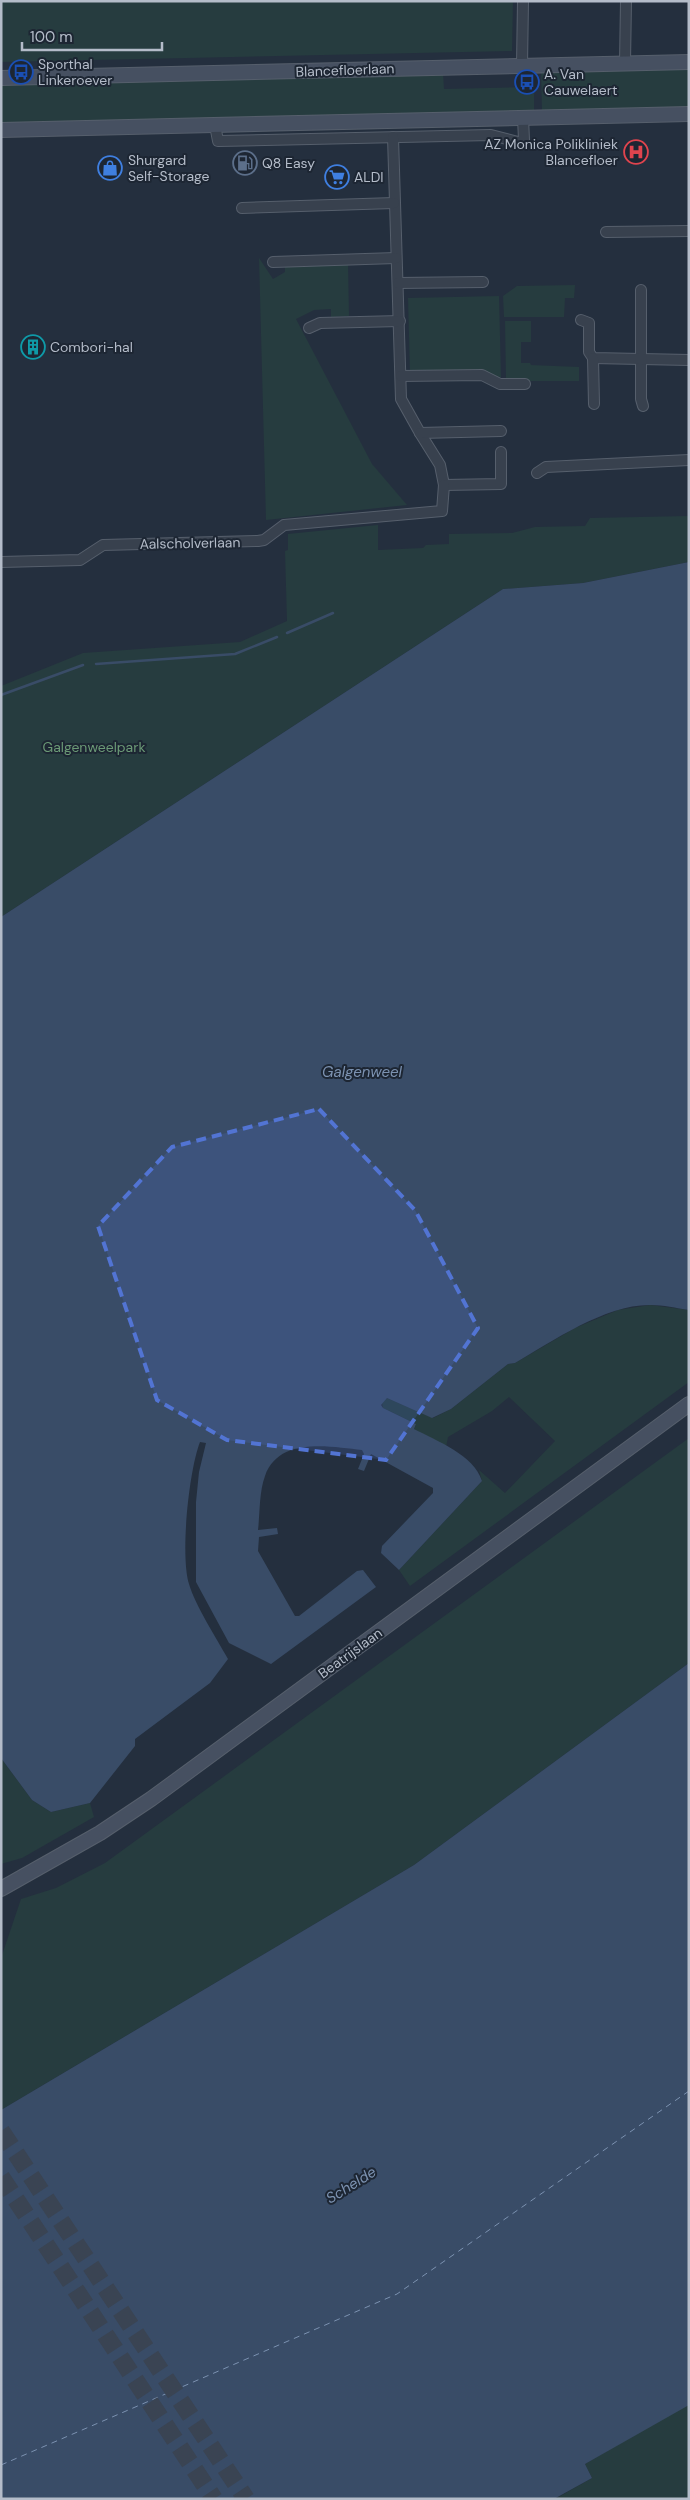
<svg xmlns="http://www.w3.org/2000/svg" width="690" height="2500" viewBox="0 0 690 2500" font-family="'DM Sans',sans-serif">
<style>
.green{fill:#263c3f}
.water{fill:#394c67}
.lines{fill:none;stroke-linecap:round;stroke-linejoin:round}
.stream{stroke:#394c67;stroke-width:2.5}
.ferry{stroke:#7c92b1;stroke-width:1;stroke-dasharray:6 5;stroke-linecap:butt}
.highway-tunnel{stroke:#3a4453;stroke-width:18;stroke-dasharray:18 9;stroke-linecap:butt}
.street-casing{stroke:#565f6c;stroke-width:12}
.secondary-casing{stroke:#565f6c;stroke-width:16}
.street{stroke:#38414e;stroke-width:10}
.secondary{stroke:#465061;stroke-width:14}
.marked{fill:#5274d3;fill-opacity:0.2;stroke:#5274d3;stroke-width:4;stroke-dasharray:10 6;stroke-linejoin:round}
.labels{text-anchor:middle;stroke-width:4;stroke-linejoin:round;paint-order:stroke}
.poi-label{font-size:14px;fill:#b4bcc9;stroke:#1d2633;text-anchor:start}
.street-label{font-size:14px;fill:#b4bcc9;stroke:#1d2633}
.park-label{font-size:14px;fill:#6b9a76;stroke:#1d2633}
.water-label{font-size:15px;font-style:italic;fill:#7c92b1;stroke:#1d2633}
</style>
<rect width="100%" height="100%" fill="#242f3e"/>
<g class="green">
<path d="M 1,1 L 513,1 L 512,51 L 1,62 Z"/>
<path d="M 689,67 L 689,108 L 542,111 L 541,70 Z"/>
<path d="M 443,72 L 444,89 L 534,87 L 534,111 L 1,125 L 1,83 Z"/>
<path d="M 259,258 L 273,279 L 285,272 L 285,264 L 348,262 L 349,316 L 331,317 L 331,309 L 314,310 L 296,319 L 372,464 L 407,505 L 266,520 Z"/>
<path d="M 575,285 L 574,298 L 565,298 L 564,317 L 504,317 L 503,296 L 517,286 Z"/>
<path d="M 499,296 L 501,377 L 410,374 L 408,298 Z"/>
<path d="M 505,321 L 531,321 L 531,342 L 521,342 L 521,363 L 530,363 L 531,365 L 579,367 L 579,381 L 506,381 Z"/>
<path d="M 689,516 L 689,562 L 583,583 L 503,589 L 1,917 L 1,686 L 83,653 L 240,642 L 287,621 L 285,551 L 288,550 L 288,534 L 378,525 L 378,550 L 423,548 L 426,545 L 449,544 L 449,534 L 512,533 L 535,527 L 585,526 L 590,518 Z"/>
<path d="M 650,1305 L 689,1310 L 689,1382 L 410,1586 L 399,1570 L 482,1481 L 479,1470 L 505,1493 L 555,1441 L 509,1397 L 492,1411 L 448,1437 L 446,1447 L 414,1429 L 416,1424 L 383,1408 L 382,1402 L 387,1398 L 433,1418 L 451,1409 L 508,1364 L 515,1363 L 575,1328 L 618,1310 Z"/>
<path d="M 689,1438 L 689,1663 L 414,1865 L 1,2110 L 1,1958 L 21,1899 L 56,1888 L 105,1863 Z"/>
<path d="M 1,1758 L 32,1800 L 51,1812 L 90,1803 L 94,1817 L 22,1858 L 1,1864 Z"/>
<path d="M 689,2403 L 689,2499 L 555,2499 L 592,2478 L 585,2464 Z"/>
</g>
<g class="water">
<path d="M 689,562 L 689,1310 C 676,1308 663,1305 651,1305 C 606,1304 553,1341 515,1363 L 508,1364 L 451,1409 L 432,1418 L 387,1398 L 381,1405 L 383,1408 L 416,1424 L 414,1429 C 437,1441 474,1455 482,1481 L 399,1570 L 381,1553 L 382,1546 L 433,1493 L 433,1488 L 371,1454 L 364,1471 L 358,1469 L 364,1454 L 362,1450 C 331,1447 279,1436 265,1476 C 259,1492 260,1514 258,1530 L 277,1528 L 278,1534 L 259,1537 L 258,1551 L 295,1616 L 299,1616 L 357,1571 L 363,1570 L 376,1587 L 271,1664 L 229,1643 L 196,1582 L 196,1502 L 199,1472 L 206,1443 L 200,1442 C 189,1470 180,1555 189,1584 C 195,1605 217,1639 228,1659 L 210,1683 L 135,1739 L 135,1746 L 90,1803 L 51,1812 L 32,1800 L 1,1758 L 1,917 L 503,589 L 583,583 Z"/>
<path d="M 689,1663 L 689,2405 L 585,2464 L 592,2478 L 554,2499 L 1,2499 L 1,2110 L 414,1865 Z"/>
</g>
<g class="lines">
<g class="stream">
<path d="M 287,633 L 333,613"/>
<path d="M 96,664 L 235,654 L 277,637"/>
<path d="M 1,695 L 83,665"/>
</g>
<path class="ferry" d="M 1,2465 L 397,2294 L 689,2091"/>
<g class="highway-tunnel">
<path d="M 1,2131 L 246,2499"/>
<path d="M 1,2177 L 214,2499"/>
</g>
<g class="street-casing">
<g id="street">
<path d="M 625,63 L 626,1"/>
<path d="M 522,65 L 523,1"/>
<path d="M 215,125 L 218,141 L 491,135 L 522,143 L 524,140 L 523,118"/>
<path d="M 393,137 L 401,399 L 420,433 L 440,465 L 444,485 L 501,484 L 501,452"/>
<path d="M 242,208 L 394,203"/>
<path d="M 606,232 L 689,231"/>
<path d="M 273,262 L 396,258"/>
<path d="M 398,283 L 483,282"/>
<path d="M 641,290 L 641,399 L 643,406"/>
<path d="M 581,320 L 589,323 L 589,352 L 593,358 L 689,360"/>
<path d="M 309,328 L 320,323 L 400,321"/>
<path d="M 593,358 L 594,404"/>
<path d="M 401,376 L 482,375 L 500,384 L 525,384"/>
<path d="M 420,433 L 501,431"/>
<path d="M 537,473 L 546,467 L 689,460"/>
<path d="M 1,562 L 80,560 L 103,545 L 258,541 L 264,540 L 284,525 L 442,511 L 444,485"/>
</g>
</g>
<g class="secondary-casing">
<g id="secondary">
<path d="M 1,78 L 689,62"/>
<path d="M 1,130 L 689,114"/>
<path d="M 1,1889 L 100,1833 L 151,1799 L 689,1404"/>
</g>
</g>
<use href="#street" class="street"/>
<use href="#secondary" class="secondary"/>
</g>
<path class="marked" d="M 319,1109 L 415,1210 L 478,1328 L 386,1460 L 227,1440 L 157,1400 L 98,1226 L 172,1147 Z"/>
<defs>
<g id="bus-ring" transform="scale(1.25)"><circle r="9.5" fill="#1d2633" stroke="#1a4fb4" stroke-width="1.5"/><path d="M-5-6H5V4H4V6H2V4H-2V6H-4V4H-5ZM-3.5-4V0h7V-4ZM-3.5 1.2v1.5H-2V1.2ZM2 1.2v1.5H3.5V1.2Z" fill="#1a4fb4"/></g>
<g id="hospital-ring" transform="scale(1.25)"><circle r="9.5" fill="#1d2633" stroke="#e0444e" stroke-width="1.5"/><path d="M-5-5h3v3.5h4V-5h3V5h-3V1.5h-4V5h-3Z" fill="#e0444e"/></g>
<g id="fuel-ring" transform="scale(1.25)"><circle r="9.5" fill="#1d2633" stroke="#5c6f8a" stroke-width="1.5"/><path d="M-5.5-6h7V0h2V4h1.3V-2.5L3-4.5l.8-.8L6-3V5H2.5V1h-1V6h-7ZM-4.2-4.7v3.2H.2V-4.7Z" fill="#5c6f8a"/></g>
<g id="shop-ring" transform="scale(1.25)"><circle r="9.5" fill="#1d2633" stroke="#3f7fe0" stroke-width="1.5"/><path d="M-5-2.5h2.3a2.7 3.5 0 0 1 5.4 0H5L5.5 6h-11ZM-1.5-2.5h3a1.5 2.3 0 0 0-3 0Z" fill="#3f7fe0"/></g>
<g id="supermarket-ring" transform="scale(1.25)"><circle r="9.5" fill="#1d2633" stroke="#3f7fe0" stroke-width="1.5"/><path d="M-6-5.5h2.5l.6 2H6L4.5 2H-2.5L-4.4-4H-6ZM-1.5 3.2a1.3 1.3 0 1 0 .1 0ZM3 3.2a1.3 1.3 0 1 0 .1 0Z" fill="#3f7fe0"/></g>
<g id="building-ring" transform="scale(1.25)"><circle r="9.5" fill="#1d2633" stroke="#0f9aa8" stroke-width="1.5"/><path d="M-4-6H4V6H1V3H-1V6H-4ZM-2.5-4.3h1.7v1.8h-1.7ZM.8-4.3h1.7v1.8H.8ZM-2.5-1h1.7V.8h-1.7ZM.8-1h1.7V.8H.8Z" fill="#0f9aa8"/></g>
</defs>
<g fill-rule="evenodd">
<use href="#bus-ring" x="21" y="72"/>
<use href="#bus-ring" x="527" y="82"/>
<use href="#hospital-ring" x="636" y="152"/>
<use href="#fuel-ring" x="245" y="163"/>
<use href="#shop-ring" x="110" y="168"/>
<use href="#supermarket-ring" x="337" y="177"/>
<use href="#building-ring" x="33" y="347"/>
</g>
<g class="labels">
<g class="poi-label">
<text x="38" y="69">Sporthal<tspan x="38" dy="16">Linkeroever</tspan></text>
<text x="544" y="79">A. Van<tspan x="544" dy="16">Cauwelaert</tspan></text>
<text x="618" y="149" text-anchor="end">AZ Monica Polikliniek<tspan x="618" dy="16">Blancefloer</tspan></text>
<text x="128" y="165">Shurgard<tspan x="128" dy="16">Self-Storage</tspan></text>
<text x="262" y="168">Q8 Easy</text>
<text x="354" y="182">ALDI</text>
<text x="50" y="352">Combori-hal</text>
</g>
<g class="street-label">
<text transform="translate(345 70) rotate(-2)" y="5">Blancefloerlaan</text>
<text transform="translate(190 543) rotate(-1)" y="5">Aalscholverlaan</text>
<text transform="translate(350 1653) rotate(-36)" y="5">Beatrijslaan</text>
</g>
<g class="park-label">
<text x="94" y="752">Galgenweelpark</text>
</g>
<g class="water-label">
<text x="362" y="1077">Galgenweel</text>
<text transform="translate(351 2185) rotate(-32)" y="5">Schelde</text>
</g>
</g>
<rect width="690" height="2500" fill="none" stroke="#b4bcc9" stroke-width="5"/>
<path d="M22 42v8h140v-8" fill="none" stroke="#b4bcc9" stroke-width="2.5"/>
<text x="30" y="42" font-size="15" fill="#b4bcc9" stroke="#1d2633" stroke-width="4" paint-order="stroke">100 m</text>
</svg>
